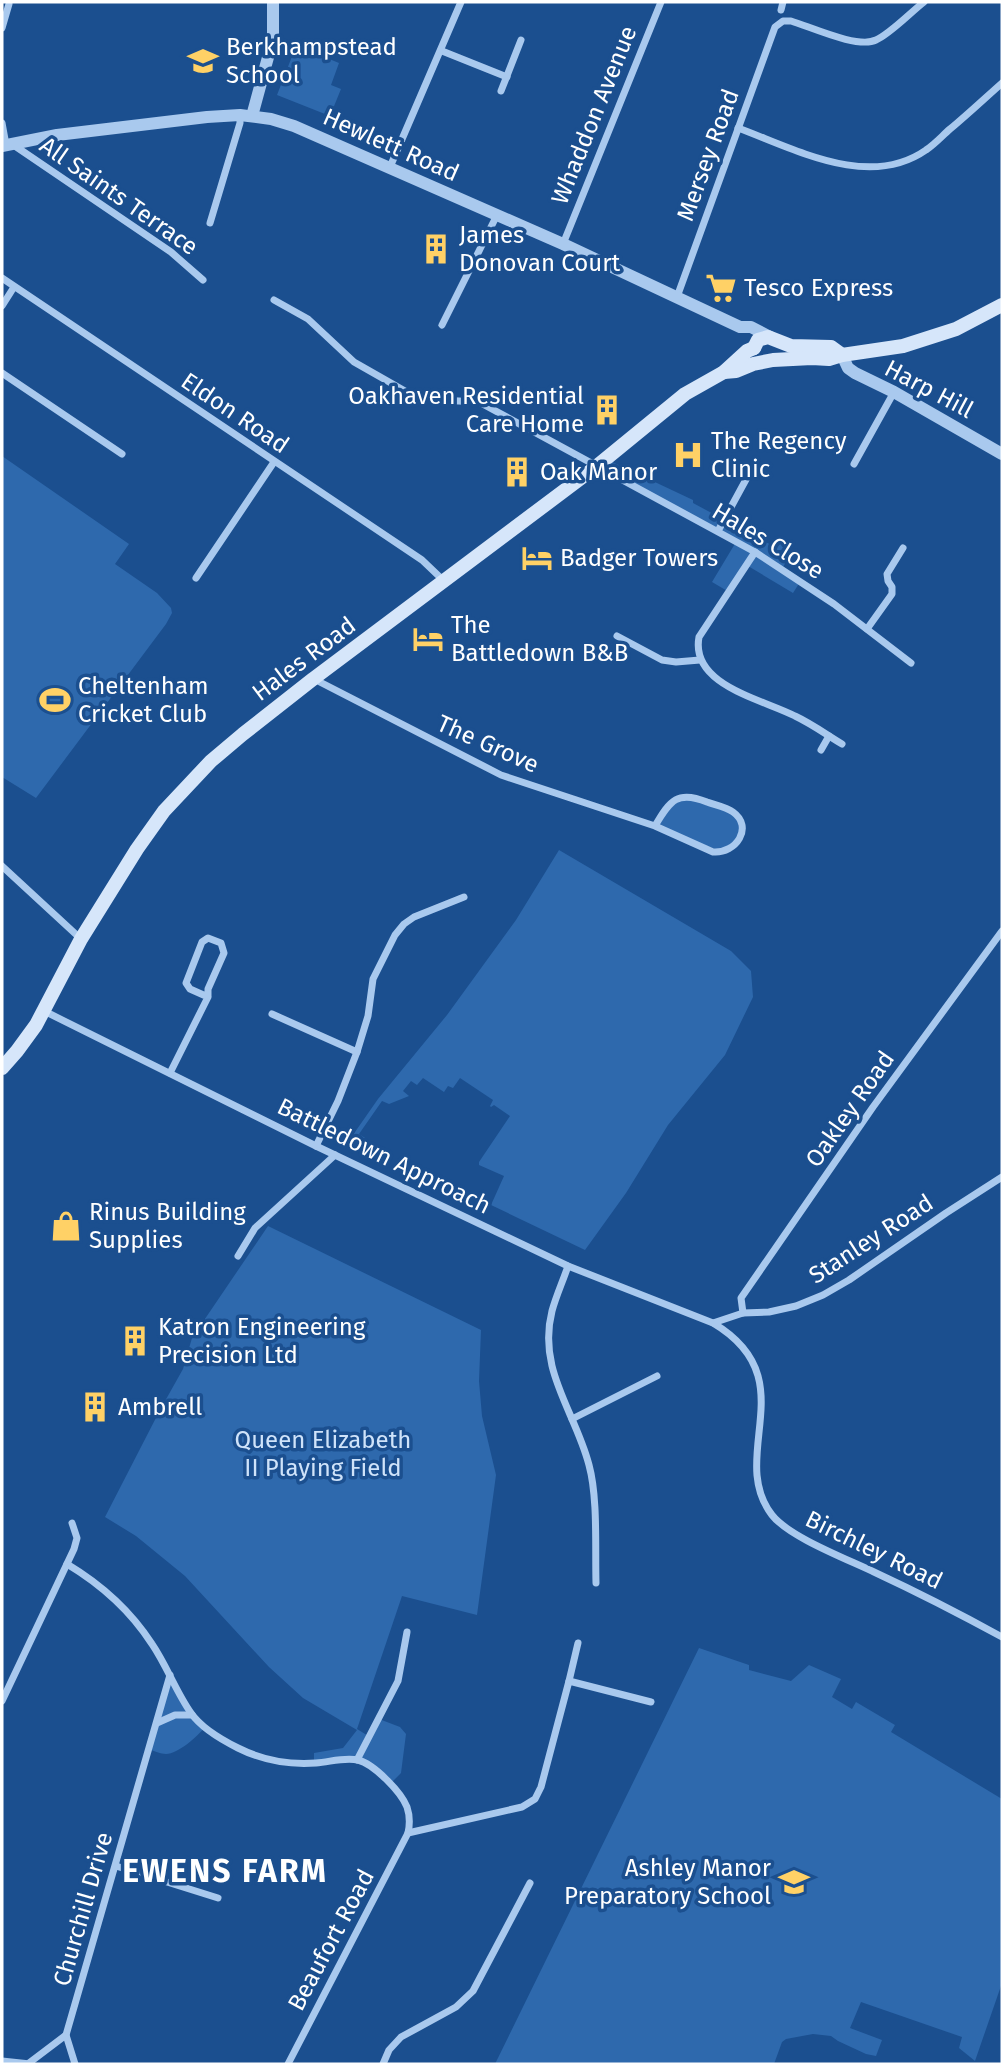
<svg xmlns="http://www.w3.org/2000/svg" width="1004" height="2066" viewBox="0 0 1004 2066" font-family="'Fira Sans',sans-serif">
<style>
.green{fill:#2e69ad}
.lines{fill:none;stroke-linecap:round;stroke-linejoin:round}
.minor{stroke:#a9c9ee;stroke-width:7}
.tertiary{stroke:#a9c9ee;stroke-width:12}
.secondary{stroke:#d6e6fa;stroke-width:14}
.labels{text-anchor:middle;stroke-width:7;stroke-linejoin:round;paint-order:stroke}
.poi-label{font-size:24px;fill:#fff;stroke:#1b4f8f;text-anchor:start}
.street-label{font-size:24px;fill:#fff;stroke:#1b4f8f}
.park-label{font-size:24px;fill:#cfe3fa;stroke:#1b4f8f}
.district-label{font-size:32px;font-weight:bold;letter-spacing:2px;fill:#fff;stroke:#1b4f8f}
</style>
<rect width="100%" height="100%" fill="#1b4f8f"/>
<g class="green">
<path d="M 298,41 L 319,49 L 317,54 L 339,63 L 331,85 L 341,89 L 330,116 L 277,95 Z"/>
<path d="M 2,456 L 129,544 L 115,564 L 157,593 L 171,608 L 172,613 L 166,624 L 36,798 L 2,777 Z"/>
<path d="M 606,459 L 693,500 L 693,503 L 773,546 L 777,541 L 792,551 L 782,569 L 800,582 L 793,593 L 748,566 L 729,592 L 712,582 L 736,542 L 597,466 Z"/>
<path d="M 682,796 L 736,815 L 741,835 L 723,852 L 655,826 Z"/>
<path d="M 559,850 L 731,951 L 751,971 L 753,997 L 725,1055 L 668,1125 L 626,1193 L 585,1250 L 491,1205 L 504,1176 L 479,1165 L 479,1162 L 510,1116 L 494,1105 L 491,1107 L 490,1106 L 493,1100 L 460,1078 L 453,1088 L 448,1086 L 444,1092 L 423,1078 L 417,1085 L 411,1081 L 403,1091 L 409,1096 L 389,1104 L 382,1101 L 359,1134 L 365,1138 L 363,1140 L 348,1142 L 378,1099 L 447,1015 L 516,920 Z"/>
<path d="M 268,1226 L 481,1330 L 479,1381 L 482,1416 L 496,1475 L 477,1615 L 402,1596 L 357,1729 L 370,1737 L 379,1719 L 400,1727 L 406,1734 L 401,1773 L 390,1784 L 363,1762 L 314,1763 L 314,1753 L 343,1748 L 357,1730 L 303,1698 L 269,1667 L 185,1576 L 136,1536 L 105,1517 L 160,1410 L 183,1369 L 192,1338 Z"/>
<path d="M 699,1648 L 749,1665 L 749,1670 L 791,1681 L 809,1665 L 841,1679 L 832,1697 L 852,1709 L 856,1702 L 895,1725 L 891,1732 L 1002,1799 L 1002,1983 L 975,2061 L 959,2048 L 962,2037 L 861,2002 L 850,2028 L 882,2040 L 876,2056 L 866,2054 L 838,2041 L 831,2036 L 813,2034 L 786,2039 L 782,2042 L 774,2064 L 495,2064 Z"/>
<path d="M 170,1675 L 192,1715 L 205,1727 C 198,1736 178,1754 166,1754 C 161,1754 154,1751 149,1749 Z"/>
</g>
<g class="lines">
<g class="minor">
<path d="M 781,10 L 783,2"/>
<path d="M 2,28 L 9,4"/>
<path d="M 442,51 L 507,77"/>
<path d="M 501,91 L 521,40"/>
<path d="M 2,123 L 6,145"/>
<path d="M 738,128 C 795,149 869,190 926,150 C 935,144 942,136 950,129 C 968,114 985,98 1002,83"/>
<path d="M 12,144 L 171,252 L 203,280"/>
<path d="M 390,167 L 461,2"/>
<path d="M 210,223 L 240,123 L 240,115"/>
<path d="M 563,244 L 661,2"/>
<path d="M 2,278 L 422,560 L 444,581"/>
<path d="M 677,297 L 775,27 L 783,21 L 791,21 C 811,27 858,49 876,40 C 890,34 911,12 924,2"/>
<path d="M 274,300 L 308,319 L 354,362 L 419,399 L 479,402 L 755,552 L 834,604 L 911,663"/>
<path d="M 2,306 L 14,287"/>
<path d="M 442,325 L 497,215"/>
<path d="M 2,373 L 122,454"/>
<path d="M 854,464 L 894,392"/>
<path d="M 718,531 L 749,474"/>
<path d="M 755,552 L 699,637 C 690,685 762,699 795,716 C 812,724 827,735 842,744"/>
<path d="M 196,578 L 274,462"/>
<path d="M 867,629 L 892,594 L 892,587 L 888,581 L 887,574 L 903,548"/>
<path d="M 617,636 L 662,660 L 676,662 L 700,660"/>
<path d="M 314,679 L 501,775 L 655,826 L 713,852 C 736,854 754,827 733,812 C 726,807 715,805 707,802 C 678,790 670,800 655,826"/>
<path d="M 821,750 L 829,736"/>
<path d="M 2,866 L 81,939"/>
<path d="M 44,1011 L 316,1146 L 568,1266 L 713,1323 C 807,1379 726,1455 772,1515 C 789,1537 847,1559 874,1572 C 917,1592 960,1614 1002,1637"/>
<path d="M 272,1014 L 357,1052"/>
<path d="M 170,1073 L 208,997 L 208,989 L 224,953 L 221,943 L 208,938 L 202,942 L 186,983 L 190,989 L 208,997"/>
<path d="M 316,1146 L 338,1101 L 357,1052 L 368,1016 L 373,979 L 395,935 L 404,924 L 414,917 L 464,897"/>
<path d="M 238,1256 L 255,1228 L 335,1155"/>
<path d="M 568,1266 C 563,1281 556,1296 552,1311 C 537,1370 575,1411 589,1465 C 598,1498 595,1547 596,1583"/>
<path d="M 743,1313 L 741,1298 L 873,1107 L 1002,931"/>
<path d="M 713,1323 L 743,1313 L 769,1312 L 796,1306 L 823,1295 L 849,1280 L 946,1213 L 1002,1177"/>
<path d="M 572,1419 L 657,1376"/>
<path d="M 67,1564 C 102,1585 130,1610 152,1644 C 167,1666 176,1692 191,1713 C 202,1729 222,1740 238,1748 C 262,1760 289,1765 316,1763 C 330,1762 344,1757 358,1760 C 374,1764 401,1792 407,1807 C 410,1816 410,1824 408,1833 L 288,2064"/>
<path d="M 569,1681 L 578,1643"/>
<path d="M 2,1701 L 74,1549 L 77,1538 L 72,1523"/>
<path d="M 157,1723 L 175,1715 L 192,1715"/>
<path d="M 357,1760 L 398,1681 L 407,1632"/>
<path d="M 408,1833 L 522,1807 L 535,1799 L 541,1787 L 569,1681 L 651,1702"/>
<path d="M 116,1866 L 218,1898"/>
<path d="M 66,2035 L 75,2064"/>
<path d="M 2,2061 L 30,2064"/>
<path d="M 29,2063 L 66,2035 L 170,1675"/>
<path d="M 383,2064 L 389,2050 L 401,2037 L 456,2007 L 473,1991 L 530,1883"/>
</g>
<g class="tertiary">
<path d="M 252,116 L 273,39 L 273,2"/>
<path d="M 2,146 L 57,135 L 207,117 L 240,115 L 271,119 L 294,126 L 563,244 L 740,327 L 751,327 L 772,338"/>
<path d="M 842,355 L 848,368 L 855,373 L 894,392 L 1002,454"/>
</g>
<g class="secondary">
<path d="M 754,348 L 758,340 L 768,337 L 791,346 L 831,347 L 842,355"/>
<path d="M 724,372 L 736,371 L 753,364 L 773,360 L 812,358 L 829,359 L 842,355 L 903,346 L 956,329 L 1002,305"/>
<path d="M 2,1068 L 17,1051 L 36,1025 L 81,939 L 137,849 L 164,811 L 211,761 L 243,734 L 313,679 L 597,466 L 685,394 L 724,372 L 747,351 L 754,348"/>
</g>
</g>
<defs>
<g id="school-bare" transform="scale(2.415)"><path d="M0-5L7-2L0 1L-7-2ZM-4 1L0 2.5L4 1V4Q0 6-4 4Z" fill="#ffd166" stroke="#1b4f8f" stroke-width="2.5" paint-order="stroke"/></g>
<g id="building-bare" transform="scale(2.415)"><path d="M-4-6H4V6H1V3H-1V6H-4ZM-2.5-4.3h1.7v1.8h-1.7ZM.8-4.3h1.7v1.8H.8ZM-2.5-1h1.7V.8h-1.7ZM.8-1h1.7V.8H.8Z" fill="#ffd166" stroke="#1b4f8f" stroke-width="2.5" paint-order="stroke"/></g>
<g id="supermarket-bare" transform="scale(2.415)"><path d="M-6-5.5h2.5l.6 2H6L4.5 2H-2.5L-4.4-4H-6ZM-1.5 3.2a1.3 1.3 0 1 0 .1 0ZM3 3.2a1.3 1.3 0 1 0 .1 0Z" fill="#ffd166" stroke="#1b4f8f" stroke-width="2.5" paint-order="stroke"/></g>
<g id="hospital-bare" transform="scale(2.415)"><path d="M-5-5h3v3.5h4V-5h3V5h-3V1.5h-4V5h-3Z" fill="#ffd166" stroke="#1b4f8f" stroke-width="2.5" paint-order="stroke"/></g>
<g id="hotel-bare" transform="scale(2.415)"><path d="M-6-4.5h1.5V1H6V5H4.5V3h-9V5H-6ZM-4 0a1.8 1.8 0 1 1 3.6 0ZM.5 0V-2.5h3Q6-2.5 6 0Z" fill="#ffd166" stroke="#1b4f8f" stroke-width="2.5" paint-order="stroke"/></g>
<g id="stadium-bare" transform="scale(2.415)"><path d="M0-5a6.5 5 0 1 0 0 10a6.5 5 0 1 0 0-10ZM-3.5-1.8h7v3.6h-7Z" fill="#ffd166" stroke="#1b4f8f" stroke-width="2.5" paint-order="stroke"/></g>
<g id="shop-bare" transform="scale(2.415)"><path d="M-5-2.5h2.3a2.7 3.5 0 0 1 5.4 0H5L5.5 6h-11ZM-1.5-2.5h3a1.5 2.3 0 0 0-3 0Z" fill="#ffd166" stroke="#1b4f8f" stroke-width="2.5" paint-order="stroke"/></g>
</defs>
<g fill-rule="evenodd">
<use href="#school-bare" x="203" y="61"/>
<use href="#building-bare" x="436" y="249"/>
<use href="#supermarket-bare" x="721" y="288"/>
<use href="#building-bare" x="607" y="410"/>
<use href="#hospital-bare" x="688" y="455"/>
<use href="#building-bare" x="517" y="472"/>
<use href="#hotel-bare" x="537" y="558"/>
<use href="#hotel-bare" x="428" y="639"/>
<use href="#stadium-bare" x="55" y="700"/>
<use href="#shop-bare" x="66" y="1226"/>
<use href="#building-bare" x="135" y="1341"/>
<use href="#building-bare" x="95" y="1407"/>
<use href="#school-bare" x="794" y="1882"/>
</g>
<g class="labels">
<g class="poi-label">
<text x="226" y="55">Berkhampstead<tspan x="226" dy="28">School</tspan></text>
<text x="459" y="243">James<tspan x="459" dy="28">Donovan Court</tspan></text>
<text x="744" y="296">Tesco Express</text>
<text x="584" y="404" text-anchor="end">Oakhaven Residential<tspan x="584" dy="28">Care Home</tspan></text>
<text x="711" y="449">The Regency<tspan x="711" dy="28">Clinic</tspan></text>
<text x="540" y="480">Oak Manor</text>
<text x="560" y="566">Badger Towers</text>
<text x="451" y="633">The<tspan x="451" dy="28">Battledown B&amp;B</tspan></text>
<text x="78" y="694">Cheltenham<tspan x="78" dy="28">Cricket Club</tspan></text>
<text x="89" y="1220">Rinus Building<tspan x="89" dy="28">Supplies</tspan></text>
<text x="158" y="1335">Katron Engineering<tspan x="158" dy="28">Precision Ltd</tspan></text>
<text x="118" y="1415">Ambrell</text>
<text x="771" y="1876" text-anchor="end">Ashley Manor<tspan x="771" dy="28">Preparatory School</tspan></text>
</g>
<g class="street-label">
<text transform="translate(594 115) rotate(-68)" y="8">Whaddon Avenue</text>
<text transform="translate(391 145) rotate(24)" y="8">Hewlett Road</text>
<text transform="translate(708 155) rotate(-70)" y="8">Mersey Road</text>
<text transform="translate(119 196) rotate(35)" y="8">All Saints Terrace</text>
<text transform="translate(929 389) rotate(28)" y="8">Harp Hill</text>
<text transform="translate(235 413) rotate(34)" y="8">Eldon Road</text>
<text transform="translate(768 541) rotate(31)" y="8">Hales Close</text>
<text transform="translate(304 659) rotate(-37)" y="8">Hales Road</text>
<text transform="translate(488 744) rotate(24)" y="8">The Grove</text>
<text transform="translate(850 1109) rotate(-55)" y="8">Oakley Road</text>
<text transform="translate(384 1156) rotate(26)" y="8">Battledown Approach</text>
<text transform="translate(871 1239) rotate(-33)" y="8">Stanley Road</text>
<text transform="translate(874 1550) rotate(26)" y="8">Birchley Road</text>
<text transform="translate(83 1909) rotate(-74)" y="8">Churchill Drive</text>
<text transform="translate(331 1940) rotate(-62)" y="8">Beaufort Road</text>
</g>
<g class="park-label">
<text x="323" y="1448">Queen Elizabeth<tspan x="323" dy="28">II Playing Field</tspan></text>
</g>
<g class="district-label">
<text x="225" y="1882">EWENS FARM</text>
</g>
</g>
<rect width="1004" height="2066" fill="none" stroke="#ffffff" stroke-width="7"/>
</svg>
